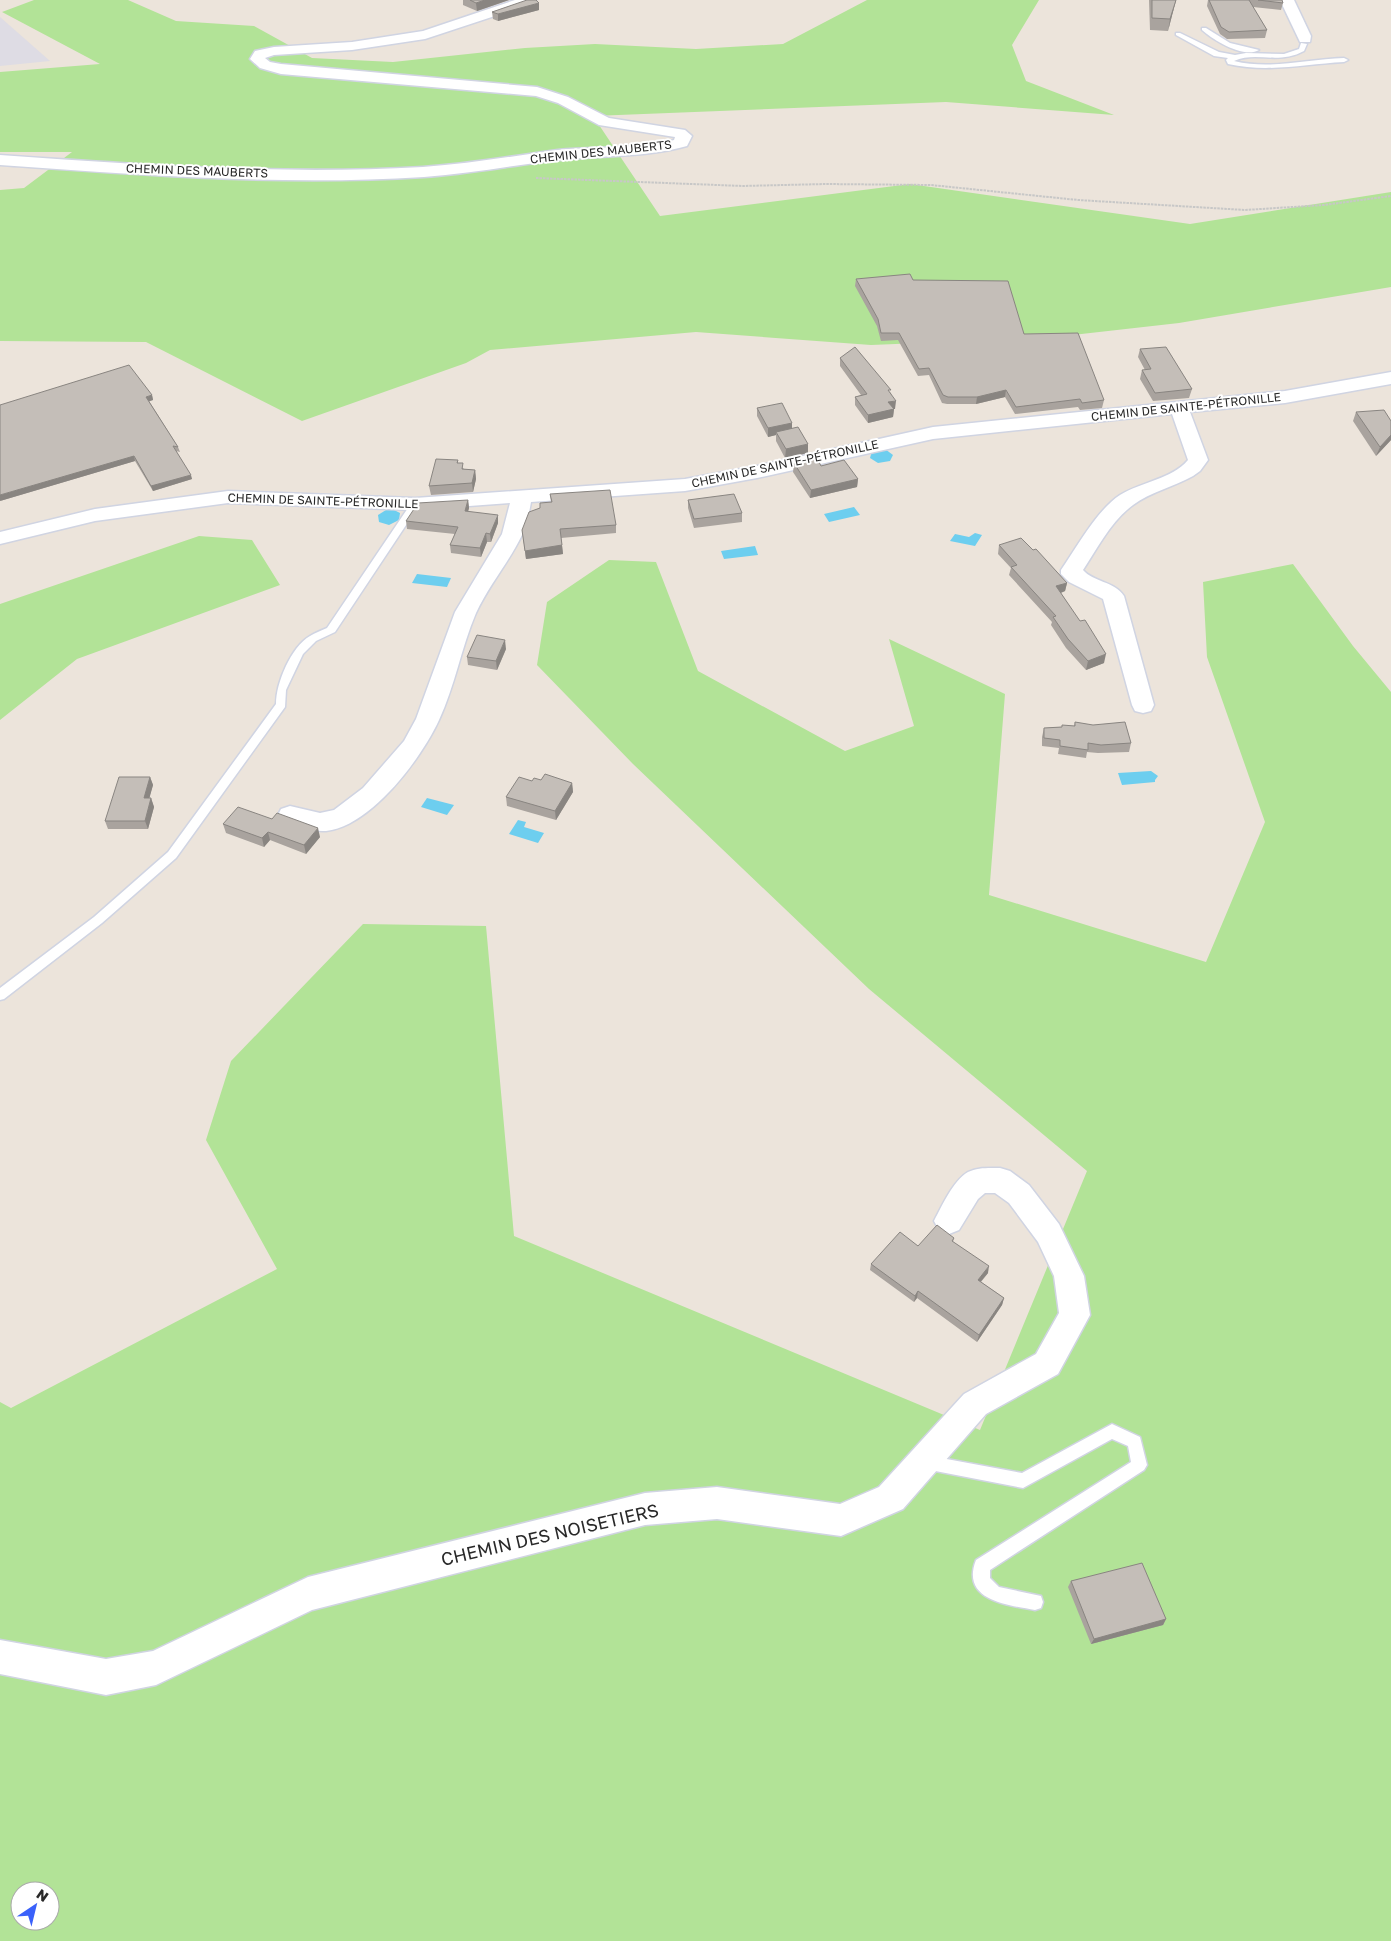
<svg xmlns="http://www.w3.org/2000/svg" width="1391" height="1941" viewBox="0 0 1391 1941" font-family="'Golos Text',sans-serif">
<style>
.industrial{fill:#dedce4}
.green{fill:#b2e397;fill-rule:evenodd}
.water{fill:#6dceef}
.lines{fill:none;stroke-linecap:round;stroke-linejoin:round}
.lane-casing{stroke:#d0d4e2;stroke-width:3}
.street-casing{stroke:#d0d4e2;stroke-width:3}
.path{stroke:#c7c7c7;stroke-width:2;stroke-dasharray:2.5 1;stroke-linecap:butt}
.lane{fill:#fff;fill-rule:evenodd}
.street{fill:#fff;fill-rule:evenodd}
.wall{fill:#a9a39e}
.shaded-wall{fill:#898581}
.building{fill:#c4beb8;stroke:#898581}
.labels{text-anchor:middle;stroke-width:4;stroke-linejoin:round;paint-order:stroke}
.far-street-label{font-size:12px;fill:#292929;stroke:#fff}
.near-street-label{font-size:18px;fill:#292929;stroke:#fff}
</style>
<rect width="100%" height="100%" fill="#ece4db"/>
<path class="industrial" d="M 0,17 L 50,61 L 0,66 Z"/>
<g class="green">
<path d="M 34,0 L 128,0 L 176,21 L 254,26 L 312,58 L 393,62 L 525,48 L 595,44 L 696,49 L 783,44 L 867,0 L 1039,0 L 1012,45 L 1026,81 L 1114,115 L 946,102 L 593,116 L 660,216 L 910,184 L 1190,224 L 1391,192 L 1391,287 L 1179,323 L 1046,338 L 871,345 L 696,332 L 490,350 L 466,363 L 302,421 L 146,342 L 0,341 L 0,190 L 24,188 L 72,152 L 0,152 L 0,72 L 100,64 L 2,12 Z"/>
<path d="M 199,536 L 252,540 L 280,585 L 77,659 L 0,720 L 0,604 Z"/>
<path d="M 609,560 L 656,562 L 698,671 L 845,751 L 914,726 L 889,639 L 1005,694 L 989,895 L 1206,962 L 1265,822 L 1207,657 L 1203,582 L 1293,564 L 1353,646 L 1391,692 L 1391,1941 L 0,1941 L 0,1402 L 11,1408 L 277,1269 L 206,1140 L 231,1061 L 363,924 L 486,926 L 514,1236 L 980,1430 L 1087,1171 L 869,989 L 633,764 L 537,665 L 547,602 ZM 20,1891 L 50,1891 L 50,1921 L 20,1921 Z"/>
</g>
<g class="water">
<path d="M 885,449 L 893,455 L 890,461 L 878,463 L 870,458 L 872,451 Z"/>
<path d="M 854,507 L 860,515 L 829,522 L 824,514 Z"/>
<path d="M 386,510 L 394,510 L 400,513 L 399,520 L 389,525 L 379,522 L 378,515 Z"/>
<path d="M 975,533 L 982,535 L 975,546 L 950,541 L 955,534 L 969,537 Z"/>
<path d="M 755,546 L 758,555 L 724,559 L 721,551 Z"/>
<path d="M 417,574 L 451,578 L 447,587 L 412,583 Z"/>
<path d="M 1151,771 L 1158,776 L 1155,780 L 1155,782 L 1122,785 L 1118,773 Z"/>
<path d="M 427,798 L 454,805 L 447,815 L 421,807 Z"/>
<path d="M 518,820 L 526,822 L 524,827 L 544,833 L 538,843 L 509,834 Z"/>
</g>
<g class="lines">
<g class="lane-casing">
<g id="lane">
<path d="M 1202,28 L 1206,28 L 1230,43 L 1259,50 C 1244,59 1213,40 1202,30 Z"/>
<path d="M 1176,33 L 1180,33 L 1219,52 L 1235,55 L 1246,53 L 1284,54 L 1299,49 L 1301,43 L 1307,44 L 1304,51 C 1278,65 1256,51 1234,61 C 1271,70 1307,59 1344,58 L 1348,60 L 1344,62 C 1305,64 1268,73 1228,64 L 1226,60 L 1228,58 L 1214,56 L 1176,35 Z"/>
<path d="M 415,501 L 420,504 L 335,632 L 316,641 L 303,654 L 286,690 L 285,707 L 176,858 L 102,923 L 4,999 L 0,1000 L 0,988 L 94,917 L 168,852 L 276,704 C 276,683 291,647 310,636 C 315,633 322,630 327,628 L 412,502 Z"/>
<path d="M 1112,1424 L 1140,1437 L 1147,1465 L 1144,1470 L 990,1570 L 990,1578 L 999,1587 L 1041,1596 L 1043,1602 L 1041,1608 L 1035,1610 C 1009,1605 960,1601 976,1560 L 1131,1462 L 1128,1446 L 1112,1439 L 1023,1488 L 925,1469 L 920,1467 L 917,1462 L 920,1457 L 925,1455 L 1022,1473 Z"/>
</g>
</g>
<g class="street-casing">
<g id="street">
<path d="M 515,0 L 536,0 L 534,3 L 425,39 L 352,50 L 274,55 L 265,58 L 270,62 L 281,64 L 537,87 L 568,97 L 609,118 L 685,130 L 692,136 L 687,146 C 645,158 602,155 559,160 C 514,165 469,174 424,177 C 283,186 141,175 0,165 L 0,155 C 141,165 282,175 423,167 C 468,164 513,156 558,150 C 596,146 637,150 674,140 L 675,137 L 599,125 L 558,103 L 536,96 L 281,74 L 260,68 L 250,59 L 255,51 L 274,47 L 352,42 L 423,31 Z"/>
<path d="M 1280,0 L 1294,0 L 1311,36 L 1310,42 L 1300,42 Z"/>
<path d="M 1391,372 L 1391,384 L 1285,403 L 1190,412 L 1208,460 L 1200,471 L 1193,476 C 1174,487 1150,492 1133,505 C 1111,521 1097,549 1083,570 C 1093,582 1114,581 1124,596 L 1154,705 L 1151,711 L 1143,713 L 1135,711 L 1132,705 L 1103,599 L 1069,582 L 1061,574 L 1061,570 C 1077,547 1097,510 1120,495 C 1141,482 1172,479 1188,460 L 1172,414 L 933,439 L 757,478 L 685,491 L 531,502 C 529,513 527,525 522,535 C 509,562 489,585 476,613 C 461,648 455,686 439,720 C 421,759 371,826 326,831 C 311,832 295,826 281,821 L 278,815 L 281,809 L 290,806 L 320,813 L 334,810 L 363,788 L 404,741 L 416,719 L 455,612 L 502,534 L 510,503 L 415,510 L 228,503 L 95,521 L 0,544 L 0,532 L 95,509 L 228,491 L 415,498 L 685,479 L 757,466 L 933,427 L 1285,391 Z"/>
<path d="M 1000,1168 L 1010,1171 L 1029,1185 L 1059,1224 L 1084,1276 L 1090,1315 L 1058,1374 L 986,1414 L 903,1509 L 841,1536 L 717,1519 L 645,1525 L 312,1610 L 156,1685 L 106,1695 L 0,1674 L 0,1640 L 106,1659 L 153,1651 L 308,1577 L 645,1493 L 717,1487 L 840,1504 L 879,1487 L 964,1394 L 1036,1354 L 1059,1313 L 1054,1276 L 1038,1242 L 1009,1203 L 995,1193 L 985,1193 L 978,1199 L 959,1230 L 949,1234 L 939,1230 L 934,1221 C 942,1206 953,1181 968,1172 C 978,1167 990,1168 1000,1168 Z"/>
</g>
</g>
<path class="path" d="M 536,178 L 743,186 L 825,184 L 931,185 L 1078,200 L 1245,210 L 1324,205 L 1391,196"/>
<use href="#lane" class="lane"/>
<use href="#street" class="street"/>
</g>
<g class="wall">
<path d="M 463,0 L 509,0 L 477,11 L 463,5 Z"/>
<path d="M 1149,0 L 1176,0 L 1168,31 L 1150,30 Z"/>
<path d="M 1208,0 L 1282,0 L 1283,3 L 1281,10 L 1253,7 L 1267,30 L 1265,38 L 1227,39 L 1220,34 L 1207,6 Z"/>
<path d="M 539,3 L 539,10 L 498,21 L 493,19 L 492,12 Z"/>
<path d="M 856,279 L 913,280 L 1024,334 L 1104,400 L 1102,408 L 1080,410 L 1078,407 L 1015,414 L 1005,397 L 976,404 L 947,404 L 942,403 L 929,375 L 918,376 L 898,340 L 881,341 L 877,326 L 855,286 Z"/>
<path d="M 1140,349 L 1192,389 L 1189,398 L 1153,401 L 1140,379 L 1142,370 L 1145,370 L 1138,357 Z"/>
<path d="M 840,358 L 891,393 L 895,409 L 894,409 L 893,417 L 868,423 L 855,405 L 855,397 L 861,395 L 840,366 Z"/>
<path d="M 152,395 L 153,400 L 149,401 L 178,447 L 180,452 L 176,451 L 192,479 L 153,491 L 135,461 L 0,501 Z"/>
<path d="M 757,408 L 792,423 L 792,428 L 808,453 L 785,458 L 776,441 L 776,435 L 768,437 L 757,416 Z"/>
<path d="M 1356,412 L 1391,421 L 1391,440 L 1376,456 L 1353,421 Z"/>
<path d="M 458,460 L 458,463 L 464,469 L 475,470 L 476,479 L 473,492 L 431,495 L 429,486 Z"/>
<path d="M 794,463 L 821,466 L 858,479 L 857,487 L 810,498 L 793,472 Z"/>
<path d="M 550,494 L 616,525 L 616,533 L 561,538 L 563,554 L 526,559 L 522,530 L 540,508 L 551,502 Z"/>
<path d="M 468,500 L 469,508 L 468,511 L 498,523 L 491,542 L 487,542 L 481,557 L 451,553 L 450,545 L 455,534 L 407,529 L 406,521 Z"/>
<path d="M 688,500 L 742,513 L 742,522 L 694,528 L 688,508 Z"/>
<path d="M 999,545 L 1033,550 L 1067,583 L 1065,591 L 1061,593 L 1104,663 L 1086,670 L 1066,648 L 1051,625 L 1052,622 L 1009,575 L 1011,568 L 998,554 Z"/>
<path d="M 506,649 L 497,670 L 468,665 L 467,657 Z"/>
<path d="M 1075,722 L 1131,743 L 1129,752 L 1098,753 L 1087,752 L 1086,758 L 1058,754 L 1059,748 L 1042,746 L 1042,737 L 1044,728 L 1074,726 Z"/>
<path d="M 150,777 L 153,785 L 149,798 L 151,798 L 154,807 L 148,829 L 108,829 L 105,821 Z"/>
<path d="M 541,780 L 572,783 L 573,792 L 556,820 L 507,806 L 506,797 L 532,781 Z"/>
<path d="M 272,819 L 320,837 L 306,854 L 270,840 L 264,847 L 226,833 L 223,824 Z"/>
<path d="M 954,1238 L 953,1242 L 988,1273 L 981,1282 L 1004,1298 L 1002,1305 L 977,1342 L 917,1298 L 914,1302 L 870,1270 L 871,1264 L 918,1246 Z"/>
<path d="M 1071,1581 L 1166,1619 L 1163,1625 L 1091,1644 L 1068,1587 Z"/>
</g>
<g class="shaded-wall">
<path d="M 485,0 L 509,0 L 477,11 L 476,3 Z"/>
<path d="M 1176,0 L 1168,31 L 1170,19 Z"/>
<path d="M 539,3 L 539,10 L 498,21 L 498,14 Z"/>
<path d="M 1006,390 L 1005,397 L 976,404 L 977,397 Z"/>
<path d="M 152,395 L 153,400 L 147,402 L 146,397 Z"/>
<path d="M 896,401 L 895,409 L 894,409 L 893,417 L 868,423 L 868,415 L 888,402 Z"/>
<path d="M 792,423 L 792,432 L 776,432 L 776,435 L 768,437 L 768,428 Z"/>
<path d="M 1391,435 L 1391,440 L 1376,456 L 1380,447 Z"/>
<path d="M 808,444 L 808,453 L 785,458 L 786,449 Z"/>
<path d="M 134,456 L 135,461 L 0,501 L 0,495 Z"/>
<path d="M 475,470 L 476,479 L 473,492 L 472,483 Z"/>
<path d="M 191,475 L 192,479 L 153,491 L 151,486 Z"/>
<path d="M 858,479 L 857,487 L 810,498 L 811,490 Z"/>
<path d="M 468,500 L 469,508 L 466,519 L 465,511 Z"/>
<path d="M 498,515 L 498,523 L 491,542 L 490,534 Z"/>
<path d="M 486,533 L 487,542 L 481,557 L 480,548 Z"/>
<path d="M 562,545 L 563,554 L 526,559 L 525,551 Z"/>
<path d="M 1067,583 L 1065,591 L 1055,595 L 1056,586 Z"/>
<path d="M 505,640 L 506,649 L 497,670 L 496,661 Z"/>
<path d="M 1106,654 L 1104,663 L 1086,670 L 1088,661 Z"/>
<path d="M 150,777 L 153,785 L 147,807 L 144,798 Z"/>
<path d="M 572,783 L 573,792 L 556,820 L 555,811 Z"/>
<path d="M 151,798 L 154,807 L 148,829 L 145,821 Z"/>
<path d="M 318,828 L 320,837 L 306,854 L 304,845 Z"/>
<path d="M 268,832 L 270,840 L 264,847 L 262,838 Z"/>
<path d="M 989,1266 L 988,1273 L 976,1287 L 978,1280 Z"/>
<path d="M 918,1291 L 917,1298 L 914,1302 L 915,1296 Z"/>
<path d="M 1004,1298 L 1002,1305 L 977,1342 L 979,1335 Z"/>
<path d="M 1166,1619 L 1163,1625 L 1091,1644 L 1094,1639 Z"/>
</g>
<g class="building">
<path d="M 470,0 L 485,0 L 476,3 Z"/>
<path d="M 527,0 L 536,0 L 539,3 L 498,14 L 492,12 Z"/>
<path d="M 1152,0 L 1176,0 L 1170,19 L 1152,18 Z"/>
<path d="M 1209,0 L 1249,0 L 1267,30 L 1229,32 L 1221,27 Z"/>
<path d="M 1258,0 L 1282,0 L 1283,3 Z"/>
<path d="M 910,274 L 913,280 L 1008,281 L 1024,334 L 1078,333 L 1104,400 L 1082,403 L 1080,399 L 1016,407 L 1006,390 L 977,397 L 948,397 L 943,395 L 929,368 L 919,369 L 899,333 L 881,333 L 878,319 L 856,279 Z"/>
<path d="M 855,347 L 891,390 L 888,390 L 896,401 L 888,402 L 894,409 L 868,415 L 855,397 L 867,394 L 840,358 Z"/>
<path d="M 1166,347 L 1192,389 L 1155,393 L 1142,370 L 1151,369 L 1140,349 Z"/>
<path d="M 129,365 L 152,395 L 146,397 L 178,447 L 173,446 L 191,475 L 151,486 L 134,456 L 0,495 L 0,405 Z"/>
<path d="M 782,403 L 792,423 L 768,428 L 757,408 Z"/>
<path d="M 1384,410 L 1391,421 L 1391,435 L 1380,447 L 1356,412 Z"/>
<path d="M 798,427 L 808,444 L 786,449 L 776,432 Z"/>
<path d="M 817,458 L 821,466 L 844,460 L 858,479 L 811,490 L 794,463 Z"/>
<path d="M 436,459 L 458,460 L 457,463 L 463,463 L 462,469 L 475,470 L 472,483 L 429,486 Z"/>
<path d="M 610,490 L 616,525 L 560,529 L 562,545 L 525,551 L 522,530 L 529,512 L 540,508 L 540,503 L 552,502 L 550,494 Z"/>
<path d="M 734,494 L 742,513 L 694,519 L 688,500 Z"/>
<path d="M 468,500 L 465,511 L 498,515 L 490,534 L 486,533 L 480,548 L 450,545 L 458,527 L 406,521 L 418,503 Z"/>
<path d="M 1021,538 L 1033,550 L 1036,549 L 1067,583 L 1056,586 L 1080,621 L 1085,620 L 1106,654 L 1088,661 L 1068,639 L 1053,617 L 1056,616 L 1011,567 L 1017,565 L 999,545 Z"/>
<path d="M 477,635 L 505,640 L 496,661 L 467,657 Z"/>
<path d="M 1075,722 L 1093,725 L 1125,722 L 1131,743 L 1101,745 L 1088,743 L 1088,750 L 1060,746 L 1060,740 L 1044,738 L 1044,728 L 1062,727 L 1062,725 L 1075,726 Z"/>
<path d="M 545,774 L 572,783 L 555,811 L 506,797 L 519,777 L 532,781 L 534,778 L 541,780 Z"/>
<path d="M 119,777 L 150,777 L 144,798 L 151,798 L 145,821 L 105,821 Z"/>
<path d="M 238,807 L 272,819 L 277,813 L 318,828 L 304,845 L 268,832 L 262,838 L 223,824 Z"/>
<path d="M 937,1225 L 954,1238 L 952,1241 L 989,1266 L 978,1280 L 1004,1298 L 979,1335 L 918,1291 L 915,1296 L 871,1264 L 900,1232 L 918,1246 Z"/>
<path d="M 1142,1563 L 1166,1619 L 1094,1639 L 1071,1581 Z"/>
</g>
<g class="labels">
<g class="far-street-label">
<text transform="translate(601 152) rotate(-6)" y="4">CHEMIN DES MAUBERTS</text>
<text transform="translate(197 171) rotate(2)" y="4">CHEMIN DES MAUBERTS</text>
<text transform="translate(1186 407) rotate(-6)" y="4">CHEMIN DE SAINTE-PÉTRONILLE</text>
<text transform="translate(785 464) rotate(-12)" y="4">CHEMIN DE SAINTE-PÉTRONILLE</text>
<text transform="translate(323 501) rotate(2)" y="4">CHEMIN DE SAINTE-PÉTRONILLE</text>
</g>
<g class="near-street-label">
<text transform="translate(550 1535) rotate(-13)" y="6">CHEMIN DES NOISETIERS</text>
</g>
</g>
<g transform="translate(35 1906) rotate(35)"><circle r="24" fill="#ffffff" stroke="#a9a9a9"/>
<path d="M0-4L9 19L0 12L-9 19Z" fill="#3a61fa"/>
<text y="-8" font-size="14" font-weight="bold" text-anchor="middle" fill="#292929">N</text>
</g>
</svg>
